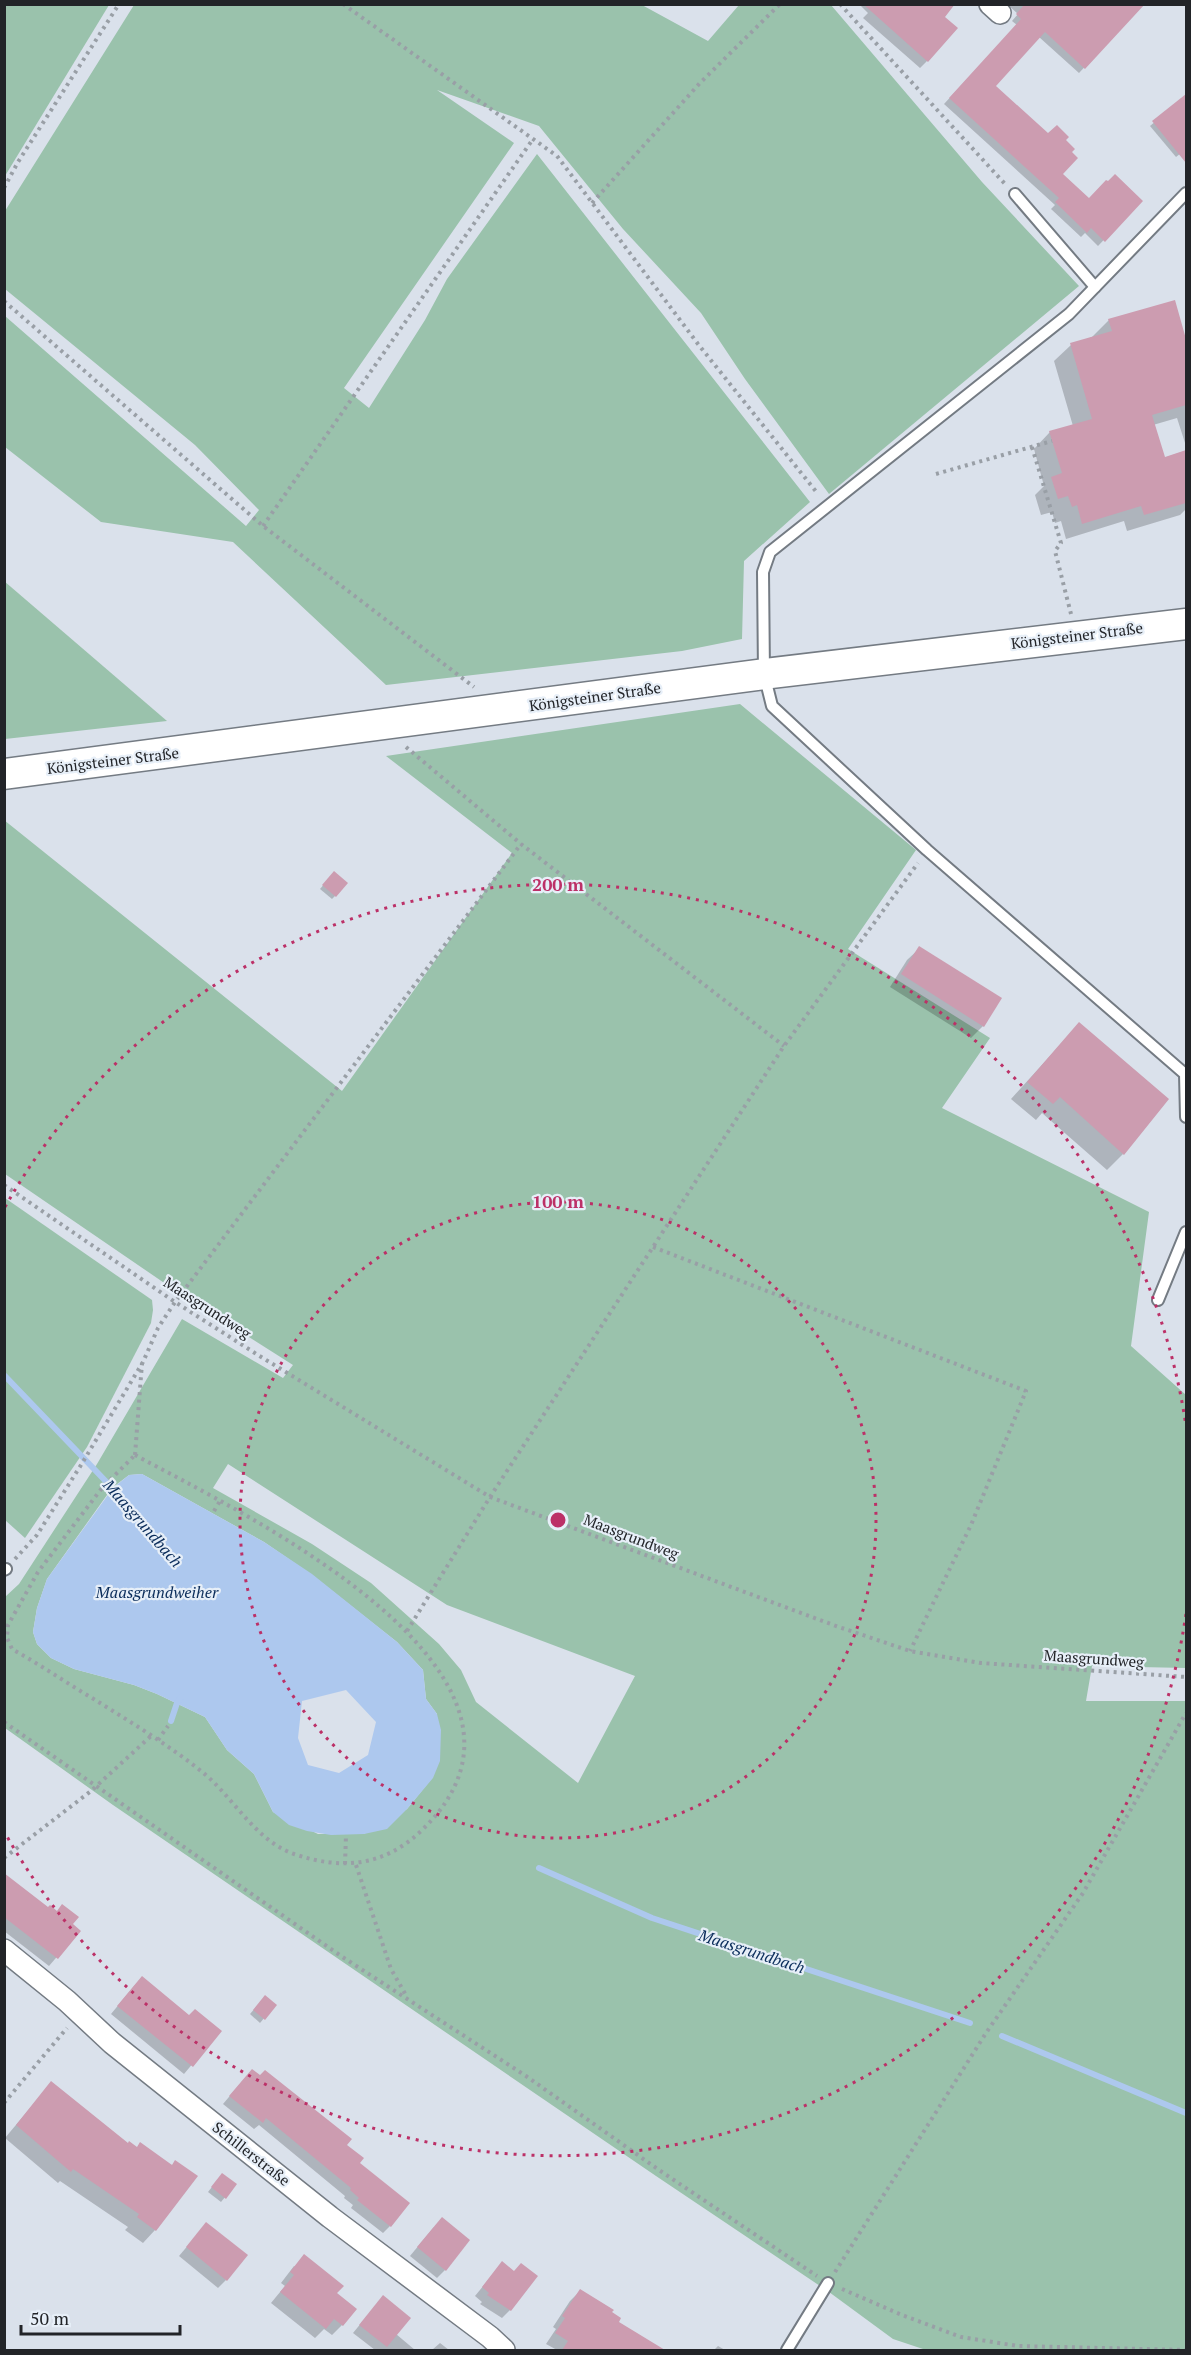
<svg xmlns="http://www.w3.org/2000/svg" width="1191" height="2355" viewBox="0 0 1191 2355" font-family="'PT Serif',serif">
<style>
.green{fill:#9ac2ac;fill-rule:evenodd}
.water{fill:#adc8ee;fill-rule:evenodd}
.shadow{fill:#0003}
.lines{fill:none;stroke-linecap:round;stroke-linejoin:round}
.stream{stroke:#adc8ee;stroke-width:6}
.building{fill:#cc9cb0}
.lane-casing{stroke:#747b83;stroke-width:14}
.street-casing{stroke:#747b83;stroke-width:24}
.secondary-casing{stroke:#747b83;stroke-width:33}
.path{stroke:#999fa6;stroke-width:4;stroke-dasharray:3 4.5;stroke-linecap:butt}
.lane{stroke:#fff;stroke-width:10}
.street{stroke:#fff;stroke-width:21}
.secondary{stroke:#fff;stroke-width:30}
.ring{fill:none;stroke:#bc3067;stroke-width:3;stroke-dasharray:3 6}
.labels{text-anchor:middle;stroke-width:4.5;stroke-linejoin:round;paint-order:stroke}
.street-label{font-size:15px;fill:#222428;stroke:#e7eff8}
.water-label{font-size:16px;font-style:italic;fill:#0b2d5b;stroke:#e7eff8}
.centre{fill:#bc3067;stroke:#e7eff8;stroke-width:3}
.ring-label{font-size:18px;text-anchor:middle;font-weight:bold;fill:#bc3067;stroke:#e7eff8;stroke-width:4.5;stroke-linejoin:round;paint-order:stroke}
</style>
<rect width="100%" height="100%" fill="#dae1eb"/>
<g class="green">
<path d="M 5,4 L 109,5 L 5,176 L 4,5 Z"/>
<path d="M 134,5 L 642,5 L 708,41 L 739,5 L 831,5 L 982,182 L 1079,286 L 829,494 L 745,379 L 701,313 L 623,229 L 539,126 L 437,90 L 514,143 L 344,388 L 369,408 L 425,320 L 447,279 L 537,154 L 810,502 L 744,561 L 742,639 L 682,651 L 386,685 L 233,542 L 101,522 L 5,447 L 5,316 L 246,526 L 259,510 L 195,445 L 5,289 L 5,211 Z"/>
<path d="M 4,581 L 167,721 L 5,739 Z"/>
<path d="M 740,704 L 916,850 L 848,949 L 990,1038 L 942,1108 L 1149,1212 L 1131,1346 L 1186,1395 L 1186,1668 L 1092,1666 L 1086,1701 L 1186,1701 L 1186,2350 L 926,2350 L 893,2339 L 829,2292 L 656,2176 L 113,1805 L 5,1728 L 5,1597 L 19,1584 L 97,1464 L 182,1319 L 283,1378 L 293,1365 L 176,1291 L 5,1174 L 4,820 L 342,1091 L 512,853 L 386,756 ZM 228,1464 L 447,1605 L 635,1676 L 578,1783 L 476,1702 L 461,1670 L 439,1644 L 371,1583 L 312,1544 L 213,1488 ZM 142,1474 L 264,1542 L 312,1575 L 397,1642 L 423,1670 L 426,1699 L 437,1714 L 432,1778 L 407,1809 L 364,1834 L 318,1834 L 273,1812 L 254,1774 L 227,1750 L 205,1717 L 157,1694 L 134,1685 L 74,1669 L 51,1658 L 37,1644 L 33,1632 L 37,1608 L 47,1579 L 112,1488 L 129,1475 Z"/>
<path d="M 5,1198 L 152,1300 L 153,1310 L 151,1323 L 87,1447 L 25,1538 L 5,1520 Z"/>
</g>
<path class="water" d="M 142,1474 L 264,1542 L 312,1574 L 397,1642 L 423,1670 L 426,1699 L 437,1714 L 441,1730 L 440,1761 L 433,1778 L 407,1809 L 387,1829 L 364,1834 L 331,1835 L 307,1831 L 289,1825 L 273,1812 L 254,1774 L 227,1750 L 205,1717 L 157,1694 L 134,1685 L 74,1669 L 51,1658 L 37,1644 L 33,1632 L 37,1608 L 47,1579 L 113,1488 L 129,1475 ZM 346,1690 L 376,1722 L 368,1755 L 339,1773 L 308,1765 L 298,1738 L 302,1701 Z"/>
<g class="shadow">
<path d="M 859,4 L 953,4 L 943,17 L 927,61 L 920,68 L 863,18 L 868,13 Z"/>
<path d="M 1007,4 L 1134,4 L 1139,9 L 1079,73 L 1039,37 L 994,86 L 1061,174 L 1089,200 L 1141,201 L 1098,246 L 1085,233 L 1081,237 L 1051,209 L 1055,205 L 944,104 L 1017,25 L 1012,21 L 1018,14 Z"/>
<path d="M 1186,96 L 1186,149 L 1176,157 L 1150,126 Z"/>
<path d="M 1174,302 L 1186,344 L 1186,446 L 1177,418 L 1153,425 L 1164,459 L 1186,452 L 1186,509 L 1180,515 L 1127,531 L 1124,521 L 1066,539 L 1061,521 L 1055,523 L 1052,512 L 1041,515 L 1035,495 L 1044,486 L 1034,449 L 1050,432 L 1073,426 L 1054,361 L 1071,345 L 1092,337 L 1109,320 Z"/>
<path d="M 330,877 L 335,896 L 332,899 L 320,889 Z"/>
<path d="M 920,948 L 983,1026 L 971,1038 L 890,987 L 907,960 Z"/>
<path d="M 1079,1024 L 1123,1154 L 1107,1170 L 1042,1113 L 1036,1120 L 1011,1099 Z"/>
<path d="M 4,1875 L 79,1931 L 49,1966 L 4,1931 Z"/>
<path d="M 135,1985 L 189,2017 L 220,2031 L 184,2074 L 111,2014 Z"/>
<path d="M 261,2001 L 275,2005 L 260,2023 L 250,2014 Z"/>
<path d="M 260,2077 L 345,2145 L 358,2163 L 390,2226 L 383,2233 L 351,2208 L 353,2205 L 344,2198 L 345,2196 L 259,2125 L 254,2129 L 223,2104 L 245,2078 Z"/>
<path d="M 51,2083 L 128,2145 L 196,2176 L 155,2230 L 143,2243 L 125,2230 L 128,2227 L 60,2181 L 58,2183 L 5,2138 Z"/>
<path d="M 219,2178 L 235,2185 L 221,2202 L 208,2192 Z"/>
<path d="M 206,2224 L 226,2280 L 218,2288 L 179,2256 Z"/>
<path d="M 434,2227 L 445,2270 L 437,2278 L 410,2256 Z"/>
<path d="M 502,2263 L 510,2310 L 502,2318 L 480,2304 L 482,2302 L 475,2296 Z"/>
<path d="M 294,2266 L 335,2294 L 342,2325 L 332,2335 L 324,2329 L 315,2338 L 271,2303 L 285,2286 L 281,2283 Z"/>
<path d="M 580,2291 L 610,2313 L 617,2322 L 662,2350 L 557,2350 L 546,2344 L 556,2329 L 553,2327 L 570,2301 Z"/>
<path d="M 376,2305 L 396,2334 L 415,2350 L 375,2350 L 353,2333 Z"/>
<path d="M 440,2343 L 449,2350 L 432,2350 Z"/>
<path d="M 718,2346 L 725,2350 L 714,2350 Z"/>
</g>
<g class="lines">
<g class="stream">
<path d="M 4,1375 L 117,1493"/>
<path d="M 171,1721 L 177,1703 L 181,1697"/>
<path d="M 539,1868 L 652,1918 L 970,2023"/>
<path d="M 1002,2036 L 1186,2113"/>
</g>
</g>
<g class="building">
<path d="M 863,4 L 955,4 L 945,17 L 958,28 L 928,62 Z"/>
<path d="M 1025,4 L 1145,4 L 1085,69 L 1045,32 L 996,86 L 1048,133 L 1057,125 L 1069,137 L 1066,140 L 1075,149 L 1072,152 L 1078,158 L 1063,174 L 1089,198 L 1106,180 L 1108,181 L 1115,174 L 1143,201 L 1105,242 L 1091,228 L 1087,233 L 1055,202 L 1059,198 L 949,98 L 1021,19 L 1016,14 Z"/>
<path d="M 1186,94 L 1186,163 L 1152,121 Z"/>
<path d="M 1175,300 L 1186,339 L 1186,405 L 1152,415 L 1165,457 L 1186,450 L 1186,503 L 1144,515 L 1141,506 L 1082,524 L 1077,505 L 1072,507 L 1068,496 L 1058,499 L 1051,477 L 1062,473 L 1049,431 L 1092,419 L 1070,343 L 1112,331 L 1108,319 Z"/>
<path d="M 334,871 L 348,883 L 336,897 L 322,885 Z"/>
<path d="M 919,946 L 1002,998 L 984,1027 L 901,974 Z"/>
<path d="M 1079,1022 L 1169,1099 L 1124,1155 L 1060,1097 L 1053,1104 L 1027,1082 Z"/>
<path d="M 4,1873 L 48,1907 L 50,1905 L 57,1911 L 62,1904 L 79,1917 L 73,1924 L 81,1931 L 58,1959 L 4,1917 Z"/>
<path d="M 142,1976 L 189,2015 L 195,2009 L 222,2031 L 193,2067 L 117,2006 Z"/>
<path d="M 265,1995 L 277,2005 L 265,2020 L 253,2010 Z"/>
<path d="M 252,2069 L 260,2075 L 265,2070 L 352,2139 L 347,2145 L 364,2158 L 360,2163 L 410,2203 L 391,2227 L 357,2200 L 359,2198 L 350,2190 L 351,2188 L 266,2118 L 263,2123 L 229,2096 Z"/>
<path d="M 51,2081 L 128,2143 L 129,2141 L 137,2147 L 140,2142 L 172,2165 L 175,2160 L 198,2176 L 156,2231 L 137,2217 L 139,2214 L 73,2169 L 71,2172 L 16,2125 Z"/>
<path d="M 222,2173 L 237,2184 L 226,2199 L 211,2187 Z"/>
<path d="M 442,2217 L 470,2240 L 446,2271 L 417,2247 Z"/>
<path d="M 206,2222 L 248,2255 L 227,2281 L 186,2247 Z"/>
<path d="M 304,2254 L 344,2286 L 337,2293 L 357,2309 L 343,2326 L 334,2319 L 326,2329 L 280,2292 L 294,2275 L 290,2272 Z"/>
<path d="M 502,2261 L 514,2271 L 521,2263 L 538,2276 L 511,2311 L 487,2295 L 489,2293 L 482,2287 Z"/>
<path d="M 580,2289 L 614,2310 L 612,2312 L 621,2318 L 619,2322 L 665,2350 L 562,2350 L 568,2341 L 555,2333 L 565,2318 L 562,2316 Z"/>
<path d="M 383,2295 L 411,2318 L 387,2347 L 359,2325 Z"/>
</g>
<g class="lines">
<g class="lane-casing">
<g id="lane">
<path d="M 1186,193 L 1069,314 L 770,552 L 763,572 L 764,674 L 772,706 L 927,850 L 1185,1074 L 1186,1117"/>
<path d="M 1015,194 L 1095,287"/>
<path d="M 1158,1300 L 1186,1232"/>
<path d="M 4,1570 L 6,1569"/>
<path d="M 787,2350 L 828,2283"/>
</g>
</g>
<g class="street-casing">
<g id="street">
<path d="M 990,4 L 1000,13"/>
<path d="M 4,1950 L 67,2001 L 112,2043 L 330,2217 L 490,2337 L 504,2350"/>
</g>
</g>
<g class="secondary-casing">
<path id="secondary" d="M 4,774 L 764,674 L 1186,624"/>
</g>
<g class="path">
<path d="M 343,4 L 557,156 L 698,344 L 818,494"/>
<path d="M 840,4 L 1006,185"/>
<path d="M 4,188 L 18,162 L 119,4"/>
<path d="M 592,203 L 700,83 L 780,4"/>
<path d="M 4,301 L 263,526 L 474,687"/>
<path d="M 1032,447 L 1061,543 L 1055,551 L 1071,614"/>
<path d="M 936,474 L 1052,441"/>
<path d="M 263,526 L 533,139"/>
<path d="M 406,747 L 521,844 L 784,1046"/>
<path d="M 4,1185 L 175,1302 L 258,1355 L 490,1497 L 836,1626 L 910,1651 L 981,1663 L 1186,1677"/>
<path d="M 653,1247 L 1026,1391 L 971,1525 L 910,1651"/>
<path d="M 135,1455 C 242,1513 584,1676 421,1831 C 383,1867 341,1870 294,1854 C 254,1840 233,1796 201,1771 C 167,1744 129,1721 92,1698 C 65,1682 39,1664 12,1649 L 7,1638 L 8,1625 L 38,1572 L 102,1488 Z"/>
<path d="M 135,1455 L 142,1363"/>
<path d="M 214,1511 L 220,1501"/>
<path d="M 15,1559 L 37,1535 L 81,1465 L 143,1362 L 158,1328 L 175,1302 L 521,844"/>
<path d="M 407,1631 L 490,1497 L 784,1046 L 918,863"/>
<path d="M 4,1722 L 341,1956 L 526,2076 L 659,2170 L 817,2276"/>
<path d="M 158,1740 L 168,1726"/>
<path d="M 4,1858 L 91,1791 L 151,1736"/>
<path d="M 345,1864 L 346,1835"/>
<path d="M 356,1865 L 391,1969 L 407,1997"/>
<path d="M 4,2103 L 67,2028"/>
<path d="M 835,2272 L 986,2033 L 1083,1893 L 1186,1713"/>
<path d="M 842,2289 L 902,2315 L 961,2337 L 1018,2346 L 1186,2350"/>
</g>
<use href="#lane" class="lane"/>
<use href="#street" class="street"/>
<use href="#secondary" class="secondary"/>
</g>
<g class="ring">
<circle cx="558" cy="1520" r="318"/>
<path d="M1186 1614A635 635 0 0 1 5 1833M5 1207A635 635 0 0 1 1186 1426"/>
</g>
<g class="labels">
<g class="street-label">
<text transform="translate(1077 636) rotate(-7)" y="5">Königsteiner Straße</text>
<text transform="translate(595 697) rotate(-8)" y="5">Königsteiner Straße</text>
<text transform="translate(113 761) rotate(-7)" y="5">Königsteiner Straße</text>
<text transform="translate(207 1308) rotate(33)" y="5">Maasgrundweg</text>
<text transform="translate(631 1537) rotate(21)" y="5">Maasgrundweg</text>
<text transform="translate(1094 1659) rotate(4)" y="5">Maasgrundweg</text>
<text transform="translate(251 2154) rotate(38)" y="5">Schillerstraße</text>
</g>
<g class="water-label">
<text transform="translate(143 1523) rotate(49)" y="6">Maasgrundbach</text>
<text x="157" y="1598">Maasgrundweiher</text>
<text transform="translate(752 1951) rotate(18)" y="6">Maasgrundbach</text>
</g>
</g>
<circle cx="558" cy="1520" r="9" class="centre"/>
<g class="ring-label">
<text x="558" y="891">200 m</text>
<text x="558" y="1208">100 m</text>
</g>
<rect width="1191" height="2355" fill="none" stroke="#222428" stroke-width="12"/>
<path d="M21 2325v9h159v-9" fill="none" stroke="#222428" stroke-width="3"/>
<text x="30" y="2325" font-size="18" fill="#222428" stroke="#e7eff8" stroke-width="4.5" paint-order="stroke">50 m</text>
</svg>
